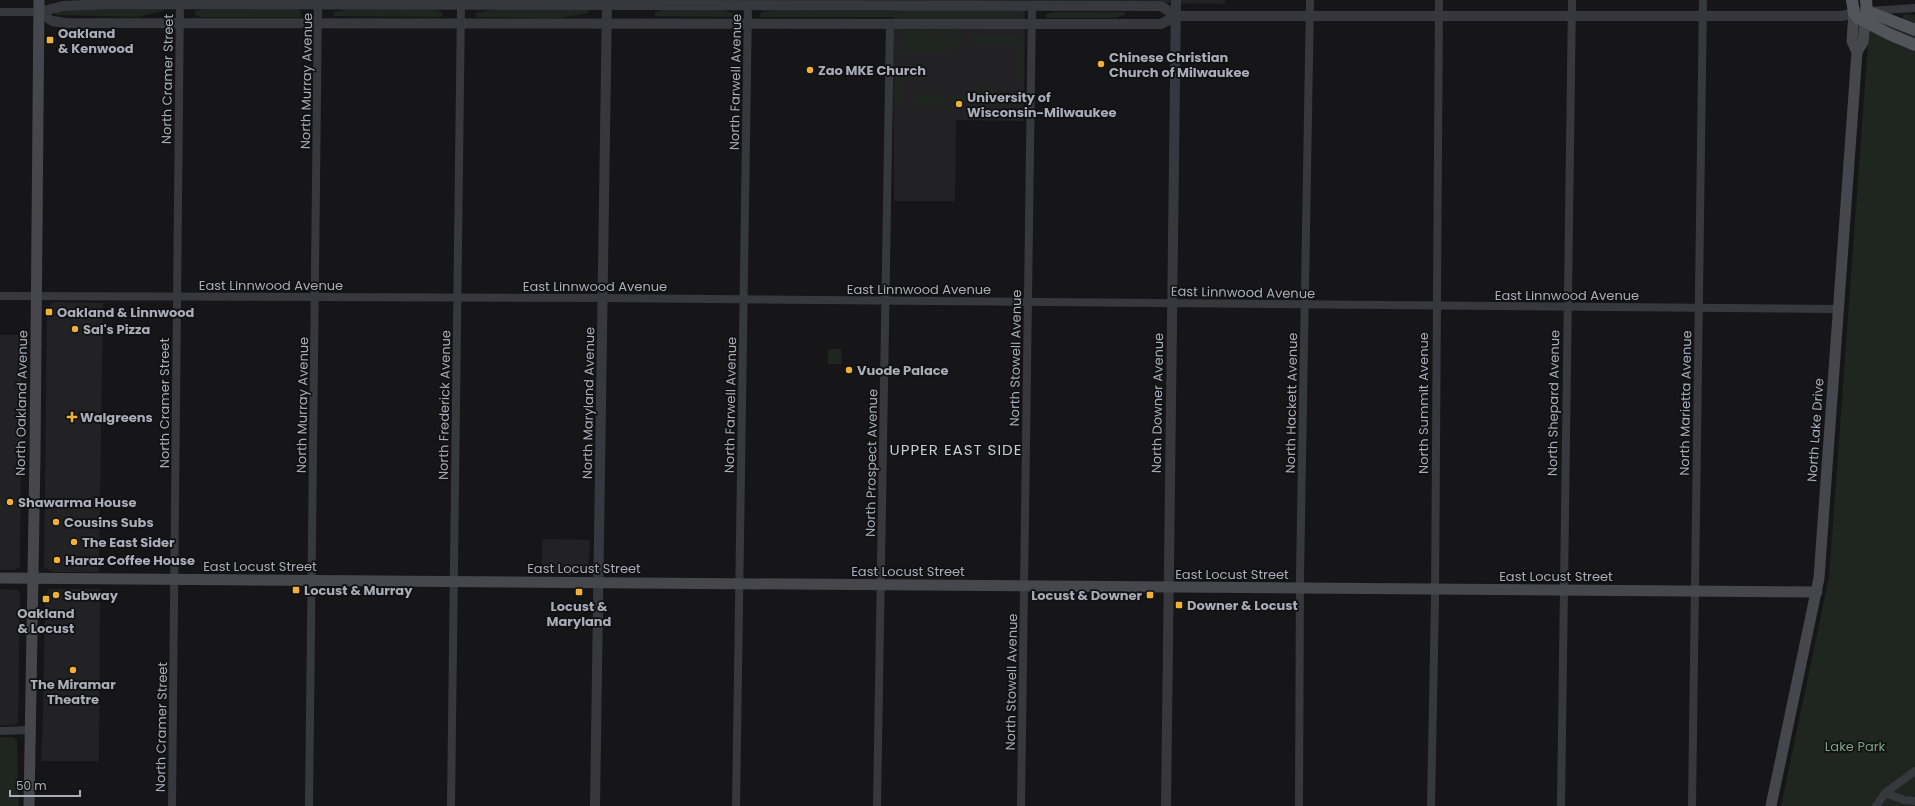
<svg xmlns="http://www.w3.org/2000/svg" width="1915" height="806" viewBox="0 0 1915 806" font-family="Poppins,sans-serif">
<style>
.built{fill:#222225}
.green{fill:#1e261f}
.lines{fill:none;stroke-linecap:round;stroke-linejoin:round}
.minor{stroke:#37383d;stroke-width:8}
.tertiary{stroke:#37383d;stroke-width:10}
.secondary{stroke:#45474d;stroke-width:11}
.primary{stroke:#53555c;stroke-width:12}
.poi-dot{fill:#f2b134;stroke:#111113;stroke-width:1.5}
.labels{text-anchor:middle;stroke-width:3.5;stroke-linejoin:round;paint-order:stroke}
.poi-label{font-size:13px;font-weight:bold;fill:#a8adb8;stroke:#111113;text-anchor:start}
.street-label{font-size:13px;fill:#a8adb8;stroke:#111113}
.park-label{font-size:13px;fill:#7fa381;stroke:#111113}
.quarter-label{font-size:15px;letter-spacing:1px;fill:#c9ccd4;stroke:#111113}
</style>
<rect width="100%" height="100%" fill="#161618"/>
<g class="built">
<path d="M 511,0 L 1225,0 L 1225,4 L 1025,1 L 1024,121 L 956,120 L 955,201 L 894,201 L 893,2 Z"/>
<path d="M 54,302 L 103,303 L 99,572 L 52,572 L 44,567 L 47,312 L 51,303 Z"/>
<path d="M 0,335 L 22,335 L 20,565 L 19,568 L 14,570 L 0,570 Z"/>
<path d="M 542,539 L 590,540 L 588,570 L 582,573 L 542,573 Z"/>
<path d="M 0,589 L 18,590 L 20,594 L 18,722 L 14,725 L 0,725 Z"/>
<path d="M 49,589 L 100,589 L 99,761 L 41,761 L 43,718 L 45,597 Z"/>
</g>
<g class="green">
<path d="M 82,7 L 163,8 L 163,11 L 137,17 L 55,15 L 55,11 Z"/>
<path d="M 221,7 L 299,9 L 301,12 L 301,17 L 201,17 L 195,15 L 195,11 Z"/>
<path d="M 362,7 L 437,10 L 442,13 L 442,17 L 334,16 L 334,12 Z"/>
<path d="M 503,8 L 588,9 L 588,13 L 560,18 L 476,17 L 476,13 Z"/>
<path d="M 663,10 L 723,10 L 733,13 L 733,17 L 655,16 L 655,12 Z"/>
<path d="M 775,10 L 898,11 L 898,17 L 761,17 L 760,13 Z"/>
<path d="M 903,11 L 1007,11 L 1015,13 L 1015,18 L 902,17 Z"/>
<path d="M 1053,12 L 1125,12 L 1125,15 L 1115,18 L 1046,18 L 1046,14 Z"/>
<path d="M 1903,14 L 1915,15 L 1915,806 L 1781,806 L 1829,577 L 1868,43 L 1871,26 L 1903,17 Z"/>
<path d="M 903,30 L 961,31 L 961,33 L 903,33 Z"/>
<path d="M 903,35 L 961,36 L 961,43 L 952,43 L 952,51 L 908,51 L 907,56 L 903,56 Z"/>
<path d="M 973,35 L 1017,35 L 1017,41 L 1012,45 L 1012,43 L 974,43 Z"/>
<path d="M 1024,35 L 1024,86 L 1019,88 L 1020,36 Z"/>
<path d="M 895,69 L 900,69 L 899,104 L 895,104 Z"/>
<path d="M 974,87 L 994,87 L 994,93 L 1017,93 L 1016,101 L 1013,101 L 1013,94 L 978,94 L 977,102 L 972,105 L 950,105 L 952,95 L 973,97 Z"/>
<path d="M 916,95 L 944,95 L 945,101 L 947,102 L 947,105 L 915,105 Z"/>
<path d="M 828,349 L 841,349 L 842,364 L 828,364 Z"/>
<path d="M 0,737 L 13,737 L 17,740 L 19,806 L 0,806 Z"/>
</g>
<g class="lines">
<g class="minor">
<path d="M 1869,11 L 1915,8"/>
<path d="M 0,12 L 39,12"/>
<path d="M 0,296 L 602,298 L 1838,309"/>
<path d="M 0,731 L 30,730"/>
<path d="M 1885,793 L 1904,800 L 1915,801"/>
<path d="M 172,806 L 180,0"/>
<path d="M 309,806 L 318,4"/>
<path d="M 451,806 L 461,4"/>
<path d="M 736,806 L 748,5"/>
<path d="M 877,806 L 890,24"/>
<path d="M 1021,806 L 1032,6"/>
<path d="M 1299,806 L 1300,576 L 1310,0"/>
<path d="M 1431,806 L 1435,599 L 1439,0"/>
<path d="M 1561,806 L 1572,0"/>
<path d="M 1692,806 L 1703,0"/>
<path d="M 1876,806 L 1885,793 L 1915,771"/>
</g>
<g class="tertiary">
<path d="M 39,12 L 52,21 L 66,23 L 1042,24 L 1161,24 L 1176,16 L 1841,16 L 1862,12"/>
<path d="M 39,12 L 63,6 L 109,4 L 1161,6 L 1176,16"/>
<path d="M 595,806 L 607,0"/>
<path d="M 1166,806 L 1176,0"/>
</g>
<g class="secondary">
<path d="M 1857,52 L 1863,42 L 1866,14"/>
<path d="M 0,578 L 1817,592"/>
<path d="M 29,806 L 35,456 L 39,0"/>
<path d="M 1771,806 L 1819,578 L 1857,52 L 1852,41 L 1854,13"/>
</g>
<g class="primary">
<path d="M 1852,0 L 1854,13 L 1858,18 L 1889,34 L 1915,45"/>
<path d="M 1866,0 L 1867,11 L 1915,30"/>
</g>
</g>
<g class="poi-dot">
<rect x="46" y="36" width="8" height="8" rx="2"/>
<circle cx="1101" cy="64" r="4"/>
<circle cx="810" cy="70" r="4"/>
<circle cx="959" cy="104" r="4"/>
<rect x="45" y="308" width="8" height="8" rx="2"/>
<circle cx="75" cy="329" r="4"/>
<circle cx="849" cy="370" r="4"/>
<path d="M70 411h4v4h4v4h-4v4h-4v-4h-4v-4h4z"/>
<circle cx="10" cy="502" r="4"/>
<circle cx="56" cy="522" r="4"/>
<circle cx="74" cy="542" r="4"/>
<circle cx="57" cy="560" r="4"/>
<rect x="292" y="586" width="8" height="8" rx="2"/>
<rect x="575" y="588" width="8" height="8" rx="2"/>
<circle cx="56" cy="595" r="4"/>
<rect x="1146" y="591" width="8" height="8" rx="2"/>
<rect x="42" y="595" width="8" height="8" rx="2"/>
<rect x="1175" y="601" width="8" height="8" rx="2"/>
<circle cx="73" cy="670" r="4"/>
</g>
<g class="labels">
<g class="poi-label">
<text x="58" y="38">Oakland<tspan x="58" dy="15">&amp; Kenwood</tspan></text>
<text x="1109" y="62">Chinese Christian<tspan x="1109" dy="15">Church of Milwaukee</tspan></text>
<text x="818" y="75">Zao MKE Church</text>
<text x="967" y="102">University of<tspan x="967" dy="15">Wisconsin-Milwaukee</tspan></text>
<text x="57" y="317">Oakland &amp; Linnwood</text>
<text x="83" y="334">Sal's Pizza</text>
<text x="857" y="375">Vuode Palace</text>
<text x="80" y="422">Walgreens</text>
<text x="18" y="507">Shawarma House</text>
<text x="64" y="527">Cousins Subs</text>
<text x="82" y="547">The East Sider</text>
<text x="65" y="565">Haraz Coffee House</text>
<text x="304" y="595">Locust &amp; Murray</text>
<text x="64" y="600">Subway</text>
<text x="1142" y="600" text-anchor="end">Locust &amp; Downer</text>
<text x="1187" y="610">Downer &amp; Locust</text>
<text x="579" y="611" text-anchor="middle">Locust &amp;<tspan x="579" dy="15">Maryland</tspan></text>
<text x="46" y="618" text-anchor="middle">Oakland<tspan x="46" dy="15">&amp; Locust</tspan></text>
<text x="73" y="689" text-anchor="middle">The Miramar<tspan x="73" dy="15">Theatre</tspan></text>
</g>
<g class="street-label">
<text transform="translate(167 79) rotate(-89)" y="5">North Cramer Street</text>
<text transform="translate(306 81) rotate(-89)" y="5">North Murray Avenue</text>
<text transform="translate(735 82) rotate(-89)" y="5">North Farwell Avenue</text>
<text x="271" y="290">East Linnwood Avenue</text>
<text x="595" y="291">East Linnwood Avenue</text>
<text x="919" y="294">East Linnwood Avenue</text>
<text transform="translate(1243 292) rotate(1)" y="5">East Linnwood Avenue</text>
<text x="1567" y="300">East Linnwood Avenue</text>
<text transform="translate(1015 358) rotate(-89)" y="5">North Stowell Avenue</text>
<text transform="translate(21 403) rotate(-89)" y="5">North Oakland Avenue</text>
<text transform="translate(164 403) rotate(-90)" y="5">North Cramer Street</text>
<text transform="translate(588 403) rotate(-89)" y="5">North Maryland Avenue</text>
<text transform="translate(1157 403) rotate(-89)" y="5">North Downer Avenue</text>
<text transform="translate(1291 403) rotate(-89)" y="5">North Hackett Avenue</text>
<text transform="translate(1423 403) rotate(-90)" y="5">North Summit Avenue</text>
<text transform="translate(1553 403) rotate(-89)" y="5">North Shepard Avenue</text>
<text transform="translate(1685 403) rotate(-89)" y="5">North Marietta Avenue</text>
<text transform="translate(302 405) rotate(-89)" y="5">North Murray Avenue</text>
<text transform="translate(444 405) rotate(-89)" y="5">North Frederick Avenue</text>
<text transform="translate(730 405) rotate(-89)" y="5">North Farwell Avenue</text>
<text transform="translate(1815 430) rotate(-86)" y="5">North Lake Drive</text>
<text transform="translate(871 463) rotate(-89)" y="5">North Prospect Avenue</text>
<text x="260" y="571">East Locust Street</text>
<text x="584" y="573">East Locust Street</text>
<text x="908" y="576">East Locust Street</text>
<text x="1232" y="579">East Locust Street</text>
<text x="1556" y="581">East Locust Street</text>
<text transform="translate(1011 682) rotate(-89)" y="5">North Stowell Avenue</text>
<text transform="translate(161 727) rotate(-89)" y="5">North Cramer Street</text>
</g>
<g class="park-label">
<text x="1855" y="751">Lake Park</text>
</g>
<g class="quarter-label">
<text x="956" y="455">UPPER EAST SIDE</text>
</g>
</g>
<path d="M10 790v6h70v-6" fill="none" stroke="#a8adb8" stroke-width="2"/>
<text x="16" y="790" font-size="12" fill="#a8adb8" stroke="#111113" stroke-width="3" paint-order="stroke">50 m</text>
</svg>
